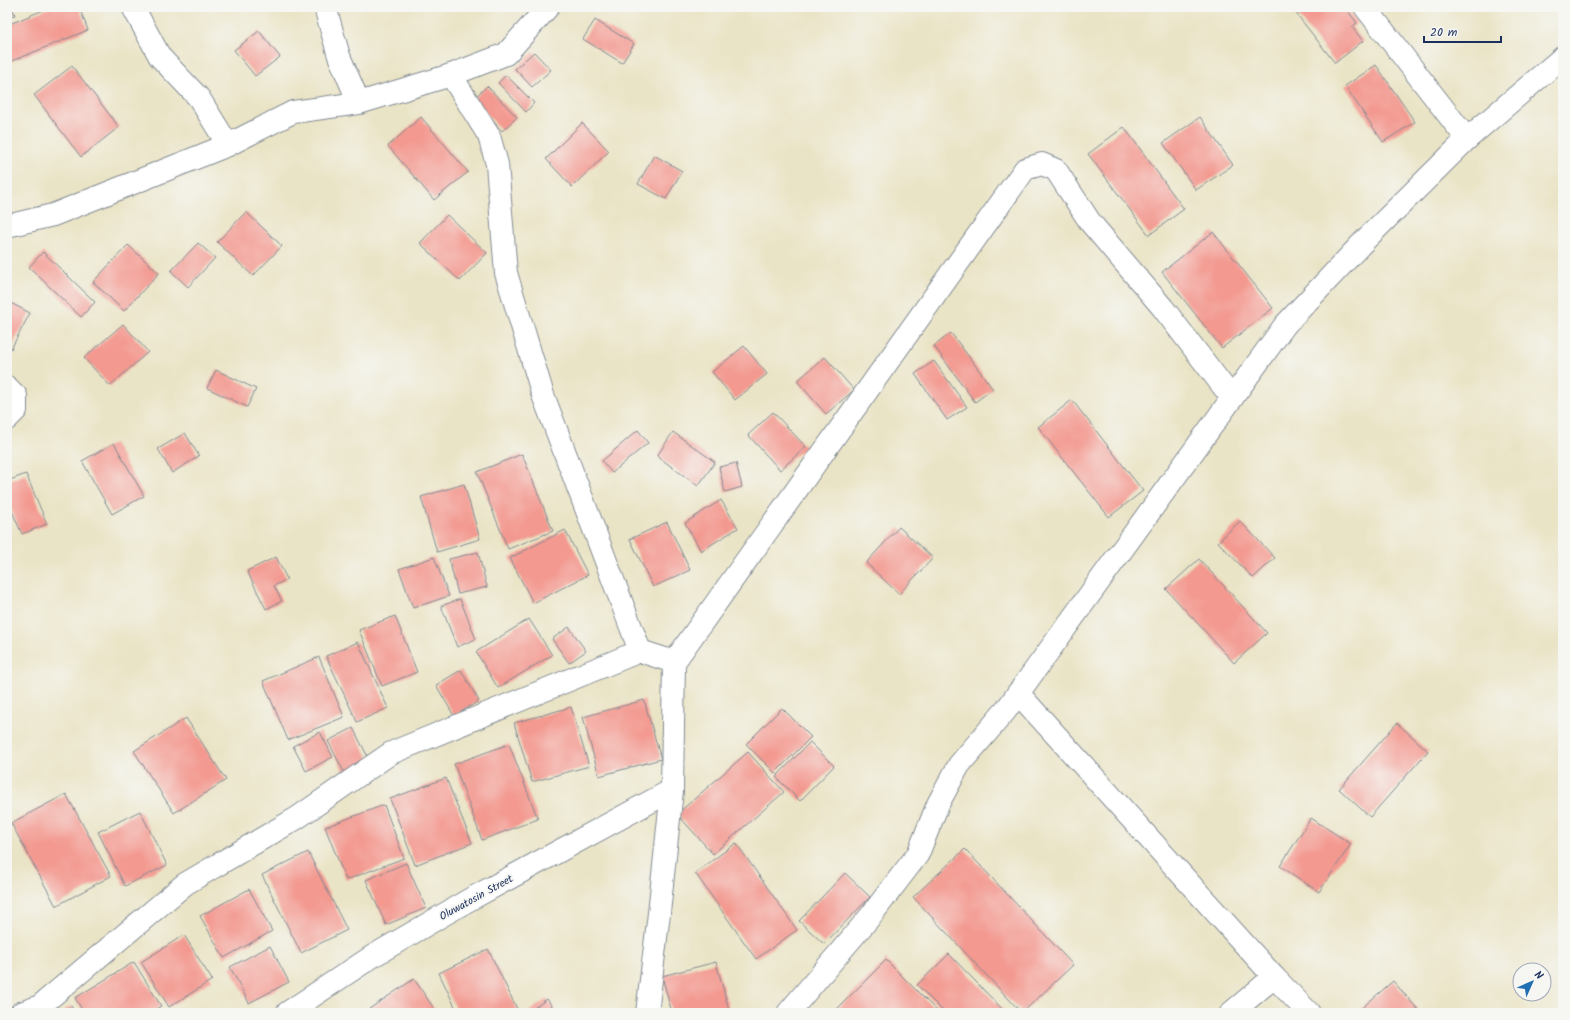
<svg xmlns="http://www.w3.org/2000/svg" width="1570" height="1020" viewBox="0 0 1570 1020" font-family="Kalam,sans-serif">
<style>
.building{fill:#f39990}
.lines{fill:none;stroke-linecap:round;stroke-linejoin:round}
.street-casing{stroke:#828a92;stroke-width:24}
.street{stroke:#fff;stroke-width:22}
.labels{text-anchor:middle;stroke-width:3.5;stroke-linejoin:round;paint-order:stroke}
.street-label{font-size:11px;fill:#1b2f5e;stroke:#f6f6f2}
</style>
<rect width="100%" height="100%" fill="#f6f6f2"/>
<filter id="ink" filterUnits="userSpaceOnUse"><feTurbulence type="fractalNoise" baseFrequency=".025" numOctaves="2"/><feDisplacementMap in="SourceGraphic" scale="8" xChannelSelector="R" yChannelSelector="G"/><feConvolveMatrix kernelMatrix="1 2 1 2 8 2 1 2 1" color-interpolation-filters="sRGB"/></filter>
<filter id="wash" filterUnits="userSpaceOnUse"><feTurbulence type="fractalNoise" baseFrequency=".012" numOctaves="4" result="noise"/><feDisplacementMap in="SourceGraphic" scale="16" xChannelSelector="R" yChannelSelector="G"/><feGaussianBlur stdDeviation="0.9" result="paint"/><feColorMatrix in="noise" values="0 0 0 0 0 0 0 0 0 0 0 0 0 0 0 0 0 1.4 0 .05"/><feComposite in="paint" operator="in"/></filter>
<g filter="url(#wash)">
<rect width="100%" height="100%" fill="#eae4c6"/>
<g id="blocks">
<g class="building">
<path d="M 7,7 L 12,7 L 15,15 L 7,18 Z"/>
<path d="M 51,7 L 79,7 L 88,30 L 7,63 L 7,25 Z"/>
<path d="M 1291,7 L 1325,7 L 1326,8 L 1328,7 L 1345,7 L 1357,23 L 1352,27 L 1363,41 L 1335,63 Z"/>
<path d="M 595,20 L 634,44 L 622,63 L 583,39 Z"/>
<path d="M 259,31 L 280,57 L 255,76 L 234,50 Z"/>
<path d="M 534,52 L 551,70 L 532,87 L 515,69 Z"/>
<path d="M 1376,65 L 1415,122 L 1383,142 L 1345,86 Z"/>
<path d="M 72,66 L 119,127 L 81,157 L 34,95 Z"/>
<path d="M 506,75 L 534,103 L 526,112 L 498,83 Z"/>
<path d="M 487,86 L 517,117 L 502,131 L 473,99 Z"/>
<path d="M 421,117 L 468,172 L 434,200 L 388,146 Z"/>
<path d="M 1200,117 L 1233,165 L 1196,190 L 1163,143 Z"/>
<path d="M 582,123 L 609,151 L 572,187 L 546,159 Z"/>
<path d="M 1124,127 L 1184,209 L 1149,235 L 1088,154 Z"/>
<path d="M 654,155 L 682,171 L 666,199 L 638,184 Z"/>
<path d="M 246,212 L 282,246 L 253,276 L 217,242 Z"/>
<path d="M 447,215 L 487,253 L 460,281 L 420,243 Z"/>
<path d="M 1213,232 L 1273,308 L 1222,348 L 1162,272 Z"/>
<path d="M 198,243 L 215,258 L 188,287 L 171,271 Z"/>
<path d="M 128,245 L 159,273 L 124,311 L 93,282 Z"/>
<path d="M 43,252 L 95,302 L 81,317 L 29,267 Z"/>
<path d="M 7,301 L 30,313 L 11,349 L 7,346 Z"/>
<path d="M 123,324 L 148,352 L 110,386 L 84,358 Z"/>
<path d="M 951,333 L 993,389 L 975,402 L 934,346 Z"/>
<path d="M 744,346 L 767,374 L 735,400 L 712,372 Z"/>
<path d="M 825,357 L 854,390 L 826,414 L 797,381 Z"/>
<path d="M 934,361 L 967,407 L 947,420 L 915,374 Z"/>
<path d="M 216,370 L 256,389 L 247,407 L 207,388 Z"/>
<path d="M 1072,400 L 1143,491 L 1109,517 L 1038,427 Z"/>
<path d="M 773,412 L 806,447 L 780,470 L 748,435 Z"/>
<path d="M 638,430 L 648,443 L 612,473 L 602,461 Z"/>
<path d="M 673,432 L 715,462 L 698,486 L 657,456 Z"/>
<path d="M 185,433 L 199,456 L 172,473 L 158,449 Z"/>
<path d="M 114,443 L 144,496 L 112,514 L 82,461 Z"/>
<path d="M 522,454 L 553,531 L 508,549 L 477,472 Z"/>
<path d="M 736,463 L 742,487 L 725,492 L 719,467 Z"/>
<path d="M 26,474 L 47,524 L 22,534 L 7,500 L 7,481 Z"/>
<path d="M 464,484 L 480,539 L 437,552 L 421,497 Z"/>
<path d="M 721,500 L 738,528 L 701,551 L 685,523 Z"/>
<path d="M 1240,521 L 1275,558 L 1253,578 L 1218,542 Z"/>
<path d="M 667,522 L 690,570 L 653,587 L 630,539 Z"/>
<path d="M 899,527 L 933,558 L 899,594 L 866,563 Z"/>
<path d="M 565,530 L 588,575 L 533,603 L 510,558 Z"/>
<path d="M 478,552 L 487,587 L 458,594 L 449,559 Z"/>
<path d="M 276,557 L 287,579 L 274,586 L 282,601 L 266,609 L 247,571 Z"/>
<path d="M 434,557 L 449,596 L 413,608 L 399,569 Z"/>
<path d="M 1199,559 L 1267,633 L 1234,663 L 1166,589 Z"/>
<path d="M 460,599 L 476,639 L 457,647 L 441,606 Z"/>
<path d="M 395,616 L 417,672 L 382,686 L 359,630 Z"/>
<path d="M 529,619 L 552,655 L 498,688 L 476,652 Z"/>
<path d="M 569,627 L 586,651 L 569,663 L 552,639 Z"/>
<path d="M 358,642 L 388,708 L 357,722 L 326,656 Z"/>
<path d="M 319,657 L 344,717 L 288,740 L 263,681 Z"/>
<path d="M 461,670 L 479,701 L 454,716 L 436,685 Z"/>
<path d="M 644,700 L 661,759 L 599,776 L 583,717 Z"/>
<path d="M 571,707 L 589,766 L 532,782 L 514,723 Z"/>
<path d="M 782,708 L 811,737 L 775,773 L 746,744 Z"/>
<path d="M 186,718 L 226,780 L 174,813 L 134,751 Z"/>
<path d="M 1397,723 L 1428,751 L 1370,817 L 1339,789 Z"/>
<path d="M 353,728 L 370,761 L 345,774 L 328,741 Z"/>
<path d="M 320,732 L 333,757 L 306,771 L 293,746 Z"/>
<path d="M 810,742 L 834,766 L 800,801 L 776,777 Z"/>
<path d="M 509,744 L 538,819 L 482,840 L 454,764 Z"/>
<path d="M 748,752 L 784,792 L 713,854 L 677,814 Z"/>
<path d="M 446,778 L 472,843 L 415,865 L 390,799 Z"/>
<path d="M 66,794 L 111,876 L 56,906 L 11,823 Z"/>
<path d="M 384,805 L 404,858 L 346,880 L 325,827 Z"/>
<path d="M 140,811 L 167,865 L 125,886 L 98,832 Z"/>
<path d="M 1311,818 L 1351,844 L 1319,892 L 1280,866 Z"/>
<path d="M 736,843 L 797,930 L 756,959 L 695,873 Z"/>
<path d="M 965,849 L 1073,965 L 1022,1013 L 913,897 Z"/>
<path d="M 308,852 L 347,930 L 301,953 L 262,875 Z"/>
<path d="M 406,863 L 426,908 L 386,925 L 366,880 Z"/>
<path d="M 845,873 L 870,897 L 824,944 L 799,921 Z"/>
<path d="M 249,889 L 272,931 L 224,958 L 200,916 Z"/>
<path d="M 184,935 L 212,980 L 169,1007 L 141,962 Z"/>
<path d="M 270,946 L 289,982 L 249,1003 L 230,967 Z"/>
<path d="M 488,949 L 519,1013 L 458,1013 L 439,973 Z"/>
<path d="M 949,954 L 1006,1013 L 945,1013 L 917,985 Z"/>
<path d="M 886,960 L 939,1013 L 842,1013 L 837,1009 Z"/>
<path d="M 134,962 L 161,1006 L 150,1013 L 84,1013 L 75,998 Z"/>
<path d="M 716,962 L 729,1010 L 718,1013 L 672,1013 L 662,976 Z"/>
<path d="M 414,979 L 437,1013 L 372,1013 L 369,1009 Z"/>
<path d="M 1393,981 L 1421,1013 L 1356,1013 Z"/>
<path d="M 547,999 L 557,1013 L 527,1013 Z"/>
<path d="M 71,1006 L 75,1013 L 61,1013 Z"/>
</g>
</g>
</g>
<g filter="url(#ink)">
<use href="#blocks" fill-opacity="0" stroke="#828a92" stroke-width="1"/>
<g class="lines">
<g class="street-casing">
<g id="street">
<path d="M 133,7 L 160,57 L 199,98 L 228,145"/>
<path d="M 325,7 L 339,56 L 359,103"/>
<path d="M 1365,7 L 1467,139"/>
<path d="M 451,75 L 489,136 L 497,164 L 506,273 L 543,395 L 640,651"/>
<path d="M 7,226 L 53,215 L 228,145 L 293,112 L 359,103 L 451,75 L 506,54 L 548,7"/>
<path d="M 7,387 L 16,396 L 16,410 L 7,419"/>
<path d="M 1018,693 L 1274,977 L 1309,1013"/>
<path d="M 21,1013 L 40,1006 L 185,884 L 297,818 L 391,753 L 640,651 L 674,662"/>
<path d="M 287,1013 L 373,956 L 467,901 L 672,790"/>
<path d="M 647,1013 L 659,913 L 672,790 L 674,662 L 1025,169 L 1042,164 L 1056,170 L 1090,222 L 1163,308 L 1232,398"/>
<path d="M 788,1013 L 869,918 L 918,854 L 938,804 L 959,765 L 1006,710 L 1285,325 L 1366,239 L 1467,139 L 1563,57"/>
<path d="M 1231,1013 L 1274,977"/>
</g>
</g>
<use href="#street" class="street"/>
</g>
</g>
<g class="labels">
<g class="street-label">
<text transform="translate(476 897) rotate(-29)" y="4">Oluwatosin Street</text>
</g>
</g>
<rect width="1570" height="1020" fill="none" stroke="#f6f6f2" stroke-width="24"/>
<g transform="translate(1532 982) rotate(45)"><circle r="19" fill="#f6f6f2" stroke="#9ea6b7"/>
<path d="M0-3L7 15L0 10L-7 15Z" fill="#1f6fb2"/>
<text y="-6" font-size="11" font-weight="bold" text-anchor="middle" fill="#1b2f5e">N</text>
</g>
<path d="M1424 36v6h77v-6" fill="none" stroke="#1b2f5e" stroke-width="2"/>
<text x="1430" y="36" font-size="12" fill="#1b2f5e" stroke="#f6f6f2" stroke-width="3" paint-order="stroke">20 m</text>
</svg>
